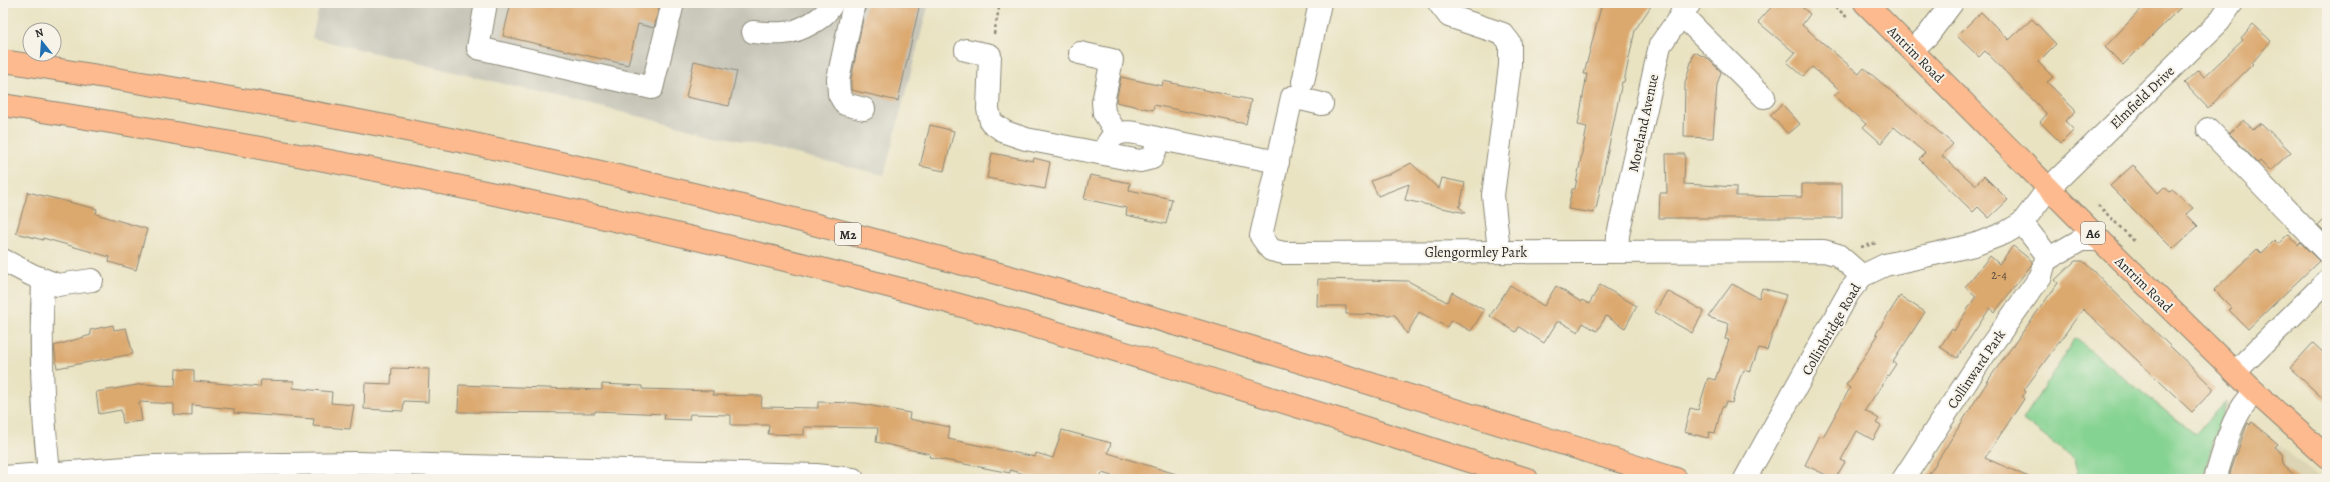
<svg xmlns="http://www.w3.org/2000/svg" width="2330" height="482" viewBox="0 0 2330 482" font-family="Alegreya,serif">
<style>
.built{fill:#dcd4b4}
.industrial{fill:#c6c5b8}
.green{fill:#85d392;stroke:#587f5e}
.building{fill:#dba86e}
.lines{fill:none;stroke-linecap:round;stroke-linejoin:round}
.minor-casing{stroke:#8a8776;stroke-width:24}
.major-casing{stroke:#8a8776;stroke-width:24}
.highway-casing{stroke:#8a8776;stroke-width:24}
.path{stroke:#8a8776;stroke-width:2.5;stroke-dasharray:3 3;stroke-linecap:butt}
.minor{stroke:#fff;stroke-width:22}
.major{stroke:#fcba8e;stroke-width:22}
.highway{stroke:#fcba8e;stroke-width:22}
.labels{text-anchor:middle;stroke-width:4;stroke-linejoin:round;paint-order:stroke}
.number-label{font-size:12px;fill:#574a3c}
.shield{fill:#f7f3e8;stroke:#686764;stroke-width:1}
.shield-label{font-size:13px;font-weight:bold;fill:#2b2b2b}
.street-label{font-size:14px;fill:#2b2b2b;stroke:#f7f3e8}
</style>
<rect width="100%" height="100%" fill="#f7f3e8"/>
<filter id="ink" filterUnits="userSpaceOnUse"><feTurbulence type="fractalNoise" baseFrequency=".025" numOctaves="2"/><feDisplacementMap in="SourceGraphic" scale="8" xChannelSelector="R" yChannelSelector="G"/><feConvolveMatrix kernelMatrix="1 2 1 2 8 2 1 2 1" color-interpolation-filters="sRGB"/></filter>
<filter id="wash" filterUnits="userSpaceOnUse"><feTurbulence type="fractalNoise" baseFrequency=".012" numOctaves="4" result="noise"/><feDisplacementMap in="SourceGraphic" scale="16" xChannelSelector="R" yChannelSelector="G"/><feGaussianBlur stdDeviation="0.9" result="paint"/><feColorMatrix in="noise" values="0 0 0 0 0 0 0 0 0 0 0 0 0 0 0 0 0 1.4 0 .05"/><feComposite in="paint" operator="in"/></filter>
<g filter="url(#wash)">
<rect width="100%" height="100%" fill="#e9e3c2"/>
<path class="built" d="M 2226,401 L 2320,479 L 2200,479 L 2203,476 Z"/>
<path class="industrial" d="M 320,3 L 929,3 L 884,175 L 312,38 Z"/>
<path class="green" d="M 2075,338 L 2194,434 L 2226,401 L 2203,476 L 2200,479 L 2079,479 L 2074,459 L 2023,420 Z"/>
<g id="blocks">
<g class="building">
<path d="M 511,3 L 660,3 L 654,28 L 638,24 L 628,65 L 503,36 Z"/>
<path d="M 866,3 L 920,3 L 898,101 L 851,90 L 851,80 Z"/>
<path d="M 1602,3 L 1653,3 L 1635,30 L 1624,82 L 1622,82 L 1596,209 L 1595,208 L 1594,213 L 1568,209 L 1572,189 L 1575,189 L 1587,127 L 1578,125 L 1587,74 L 1584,74 Z"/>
<path d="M 1775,3 L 1797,3 L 1810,14 L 1802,25 L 1859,74 L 1864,68 L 1939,132 L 1953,144 L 1942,156 L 1975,185 L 1984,176 L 2008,200 L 1989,218 L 1978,207 L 1973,212 L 1919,159 L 1925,153 L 1894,127 L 1881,143 L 1863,127 L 1866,124 L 1834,96 L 1840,90 L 1812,67 L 1803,76 L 1787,62 L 1795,53 L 1758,22 Z"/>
<path d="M 2147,3 L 2185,3 L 2123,65 L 2105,47 Z"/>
<path d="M 1981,12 L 2009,40 L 2032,19 L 2056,44 L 2038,62 L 2053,77 L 2047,82 L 2076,111 L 2065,121 L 2074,130 L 2061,143 L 2040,122 L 2047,114 L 1985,51 L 1979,57 L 1957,36 Z"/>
<path d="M 2253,24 L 2271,41 L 2252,63 L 2253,64 L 2208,108 L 2184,83 L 2198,70 L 2204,77 L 2243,40 L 2241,38 Z"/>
<path d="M 1694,52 L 1707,58 L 1721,72 L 1717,85 L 1713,138 L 1684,137 L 1685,83 Z"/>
<path d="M 694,61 L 737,71 L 729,106 L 686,97 Z"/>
<path d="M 1121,77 L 1162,86 L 1163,81 L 1251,100 L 1246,124 L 1154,105 L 1153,110 L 1116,102 Z"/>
<path d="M 1782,104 L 1800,124 L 1788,134 L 1770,115 Z"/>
<path d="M 2244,120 L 2253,130 L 2261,123 L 2291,152 L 2270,171 L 2260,161 L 2258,163 L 2229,133 Z"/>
<path d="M 930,125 L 954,131 L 944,171 L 920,166 Z"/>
<path d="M 992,153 L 1033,161 L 1034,158 L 1050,162 L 1045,189 L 987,178 Z"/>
<path d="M 1666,154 L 1685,154 L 1684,184 L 1736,187 L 1736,196 L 1802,197 L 1802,184 L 1842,184 L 1842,218 L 1659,218 L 1660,193 L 1667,193 Z"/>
<path d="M 1411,163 L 1439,189 L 1442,178 L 1465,183 L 1460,206 L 1458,206 L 1466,213 L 1405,200 L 1409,184 L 1378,196 L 1371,181 L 1397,171 Z"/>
<path d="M 2133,165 L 2158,193 L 2164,187 L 2170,192 L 2172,190 L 2193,208 L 2186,214 L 2198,226 L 2173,249 L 2110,186 Z"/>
<path d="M 1090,175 L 1130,183 L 1129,190 L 1172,199 L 1166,224 L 1126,215 L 1127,208 L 1084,199 Z"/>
<path d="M 28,192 L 97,209 L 96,214 L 147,229 L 136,270 L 109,262 L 110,257 L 43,238 L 43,240 L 16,233 Z"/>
<path d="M 2327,216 L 2327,234 L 2318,225 Z"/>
<path d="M 2288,234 L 2298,245 L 2300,242 L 2319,261 L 2248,329 L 2229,310 L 2232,308 L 2214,290 L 2257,249 L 2261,253 L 2274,240 L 2278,244 Z"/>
<path d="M 2013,246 L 2032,261 L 2032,264 L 1995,312 L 1990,308 L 1957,358 L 1940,347 L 1952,329 L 1954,331 L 1976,296 L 1965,287 L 1990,256 L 1999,264 Z"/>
<path d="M 2075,261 L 2083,261 L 2214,389 L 2192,412 L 2083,309 L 2024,390 L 2026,392 L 2022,397 L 2024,399 L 1985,458 L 2033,479 L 1926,479 L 1991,376 L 2058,283 L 2055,280 Z"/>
<path d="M 1318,279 L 1408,281 L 1447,302 L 1452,292 L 1484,310 L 1471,331 L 1451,320 L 1447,327 L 1419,312 L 1407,334 L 1395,315 L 1346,314 L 1346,306 L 1317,306 Z"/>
<path d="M 1732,284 L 1759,298 L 1762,288 L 1786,295 L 1767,350 L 1759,348 L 1750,372 L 1744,370 L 1740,378 L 1732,403 L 1726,402 L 1724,407 L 1722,407 L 1715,433 L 1709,432 L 1708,438 L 1684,432 L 1690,408 L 1698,410 L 1708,378 L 1715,380 L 1729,340 L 1725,339 L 1729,324 L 1708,317 Z"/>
<path d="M 1510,285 L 1544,306 L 1556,286 L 1581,302 L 1582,300 L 1589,304 L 1600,285 L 1637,306 L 1625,328 L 1606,316 L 1597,331 L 1583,323 L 1578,332 L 1561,322 L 1557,322 L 1544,343 L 1519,327 L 1516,332 L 1490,316 Z"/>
<path d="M 1667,291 L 1704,311 L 1692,333 L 1655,312 Z"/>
<path d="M 1900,296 L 1925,312 L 1893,362 L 1896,364 L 1865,410 L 1879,419 L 1876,423 L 1881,426 L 1873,440 L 1857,431 L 1841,460 L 1845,462 L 1835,479 L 1805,465 L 1820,435 L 1823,437 L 1850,388 L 1846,385 L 1878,335 L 1876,334 Z"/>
<path d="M 113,325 L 114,330 L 126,328 L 133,354 L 57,368 L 54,346 L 91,335 L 90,330 Z"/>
<path d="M 2313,343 L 2327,356 L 2327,402 L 2290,368 Z"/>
<path d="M 392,368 L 429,369 L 428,402 L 404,401 L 403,411 L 364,409 L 365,383 L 391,384 Z"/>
<path d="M 176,369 L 194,370 L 194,381 L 260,387 L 261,380 L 294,381 L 293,388 L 332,392 L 331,403 L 354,405 L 350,429 L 313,426 L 314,419 L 234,413 L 234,409 L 192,405 L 192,416 L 174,415 L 174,404 L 139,402 L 142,421 L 123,423 L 121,410 L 99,414 L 96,392 L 143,384 L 175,386 Z"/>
<path d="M 602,384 L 642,386 L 642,389 L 713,391 L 713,395 L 762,396 L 761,407 L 818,408 L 818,402 L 856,403 L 910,413 L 909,419 L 950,427 L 948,439 L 1035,457 L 1036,453 L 1053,458 L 1062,430 L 1111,443 L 1108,453 L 1179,475 L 1179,479 L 1121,479 L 1102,473 L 1100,479 L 1041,479 L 1010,470 L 1010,473 L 929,457 L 930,454 L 876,442 L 878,428 L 804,427 L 804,435 L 768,434 L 769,425 L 731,425 L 731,415 L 690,414 L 689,420 L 664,419 L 665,414 L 595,411 L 595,413 L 458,412 L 459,385 L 602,390 Z"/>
<path d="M 2252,422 L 2278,444 L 2275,447 L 2283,454 L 2284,466 L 2299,479 L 2228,479 L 2246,427 L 2248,423 L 2250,425 Z"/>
</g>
</g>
</g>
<g filter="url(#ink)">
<use href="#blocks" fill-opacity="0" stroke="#8a8776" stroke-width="1"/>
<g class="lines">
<g class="minor-casing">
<g id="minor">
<path d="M 486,3 L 478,48 L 652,88 L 673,3"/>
<path d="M 854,3 L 838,79 L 839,94 L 845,104 L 864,109"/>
<path d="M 1439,3 L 1449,16 L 1503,34 L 1510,43 L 1510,66 L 1493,195 L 1499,251"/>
<path d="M 1681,14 L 1764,97"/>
<path d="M 753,32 C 763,33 774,34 784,33 C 799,32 828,17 832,3"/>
<path d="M 966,50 L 990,55 L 988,109 L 991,122 L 1005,132 L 1026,139 L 1140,161 L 1152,158 L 1160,139 L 1278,162"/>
<path d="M 1912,50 L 1928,35 L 1952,3"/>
<path d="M 1080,53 L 1112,60 L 1103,102 L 1104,113 L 1117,134"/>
<path d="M 1303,82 L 1320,3"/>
<path d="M 1322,104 L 1292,97 L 1261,236 L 1271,250 L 1284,253 L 1824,251 L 1838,255 L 1862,276"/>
<path d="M 2208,129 L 2327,252"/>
<path d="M 1108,143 C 1117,124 1144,135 1160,139"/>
<path d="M 1617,251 L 1618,235 L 1660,45 L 1690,3"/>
<path d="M 3,260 L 32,275 L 58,285 L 92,280"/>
<path d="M 2046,260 L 2081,240 L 2100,240"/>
<path d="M 43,280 C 40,345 42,409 49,474"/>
<path d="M 2235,372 L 2327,281"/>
<path d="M 3,477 L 154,466 L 357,463 L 816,475 L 853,479"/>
<path d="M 1745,479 L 1849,292 L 1862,276 L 1885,265 L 1974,245 L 2005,233 L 2022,223 L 2048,189 L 2219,22 L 2232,3"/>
<path d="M 1906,479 L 1904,478 L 1984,355 L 2041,276 L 2047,255 L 2022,223"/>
<path d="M 2215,479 C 2225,449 2231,414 2255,392"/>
</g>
</g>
<g class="major-casing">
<path id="major" d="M 1865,3 L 2100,240 L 2255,392 L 2327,457"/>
</g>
<g class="highway-casing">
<g id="highway">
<path d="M 3,61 C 120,79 237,98 354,120 C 561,159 767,210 970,266 C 1207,330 1441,406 1676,479"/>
<path d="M 3,105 C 292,149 578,207 861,279 C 1086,336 1306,410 1527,479"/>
</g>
</g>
<g class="path">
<path d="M 1831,3 L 1849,19"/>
<path d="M 994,34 L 1000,3"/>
<path d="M 2098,205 L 2134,241"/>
<path d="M 1861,247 L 1877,243"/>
</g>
<use href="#minor" class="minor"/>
<use href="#major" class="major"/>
<use href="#highway" class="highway"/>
</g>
</g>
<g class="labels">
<g class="number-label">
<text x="1999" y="279">2-4</text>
</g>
<g class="shield">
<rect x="2081" y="222" width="24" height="22" rx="3"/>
<rect x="835" y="223" width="26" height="22" rx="3"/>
</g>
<g class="shield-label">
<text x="2093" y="238">A6</text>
<text x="848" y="239">M2</text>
</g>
<g class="street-label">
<text transform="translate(1916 54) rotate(45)" y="5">Antrim Road</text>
<text transform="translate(2142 97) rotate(-44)" y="5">Elmfield Drive</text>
<text transform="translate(1643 123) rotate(-78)" y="5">Moreland Avenue</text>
<text x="1476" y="257">Glengormley Park</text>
<text transform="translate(2144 284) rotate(44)" y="5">Antrim Road</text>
<text transform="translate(1831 329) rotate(-60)" y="5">Collinbridge Road</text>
<text transform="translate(1976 369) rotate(-56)" y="5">Collinward Park</text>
</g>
</g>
<rect width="2330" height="482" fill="none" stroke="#f7f3e8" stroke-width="16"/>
<g transform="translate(42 42) rotate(343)"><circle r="19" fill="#f7f3e8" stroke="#a5a39c"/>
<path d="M0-3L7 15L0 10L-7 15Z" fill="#1f6fb2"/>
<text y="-6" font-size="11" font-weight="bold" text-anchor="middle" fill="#2b2b2b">N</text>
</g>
</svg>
